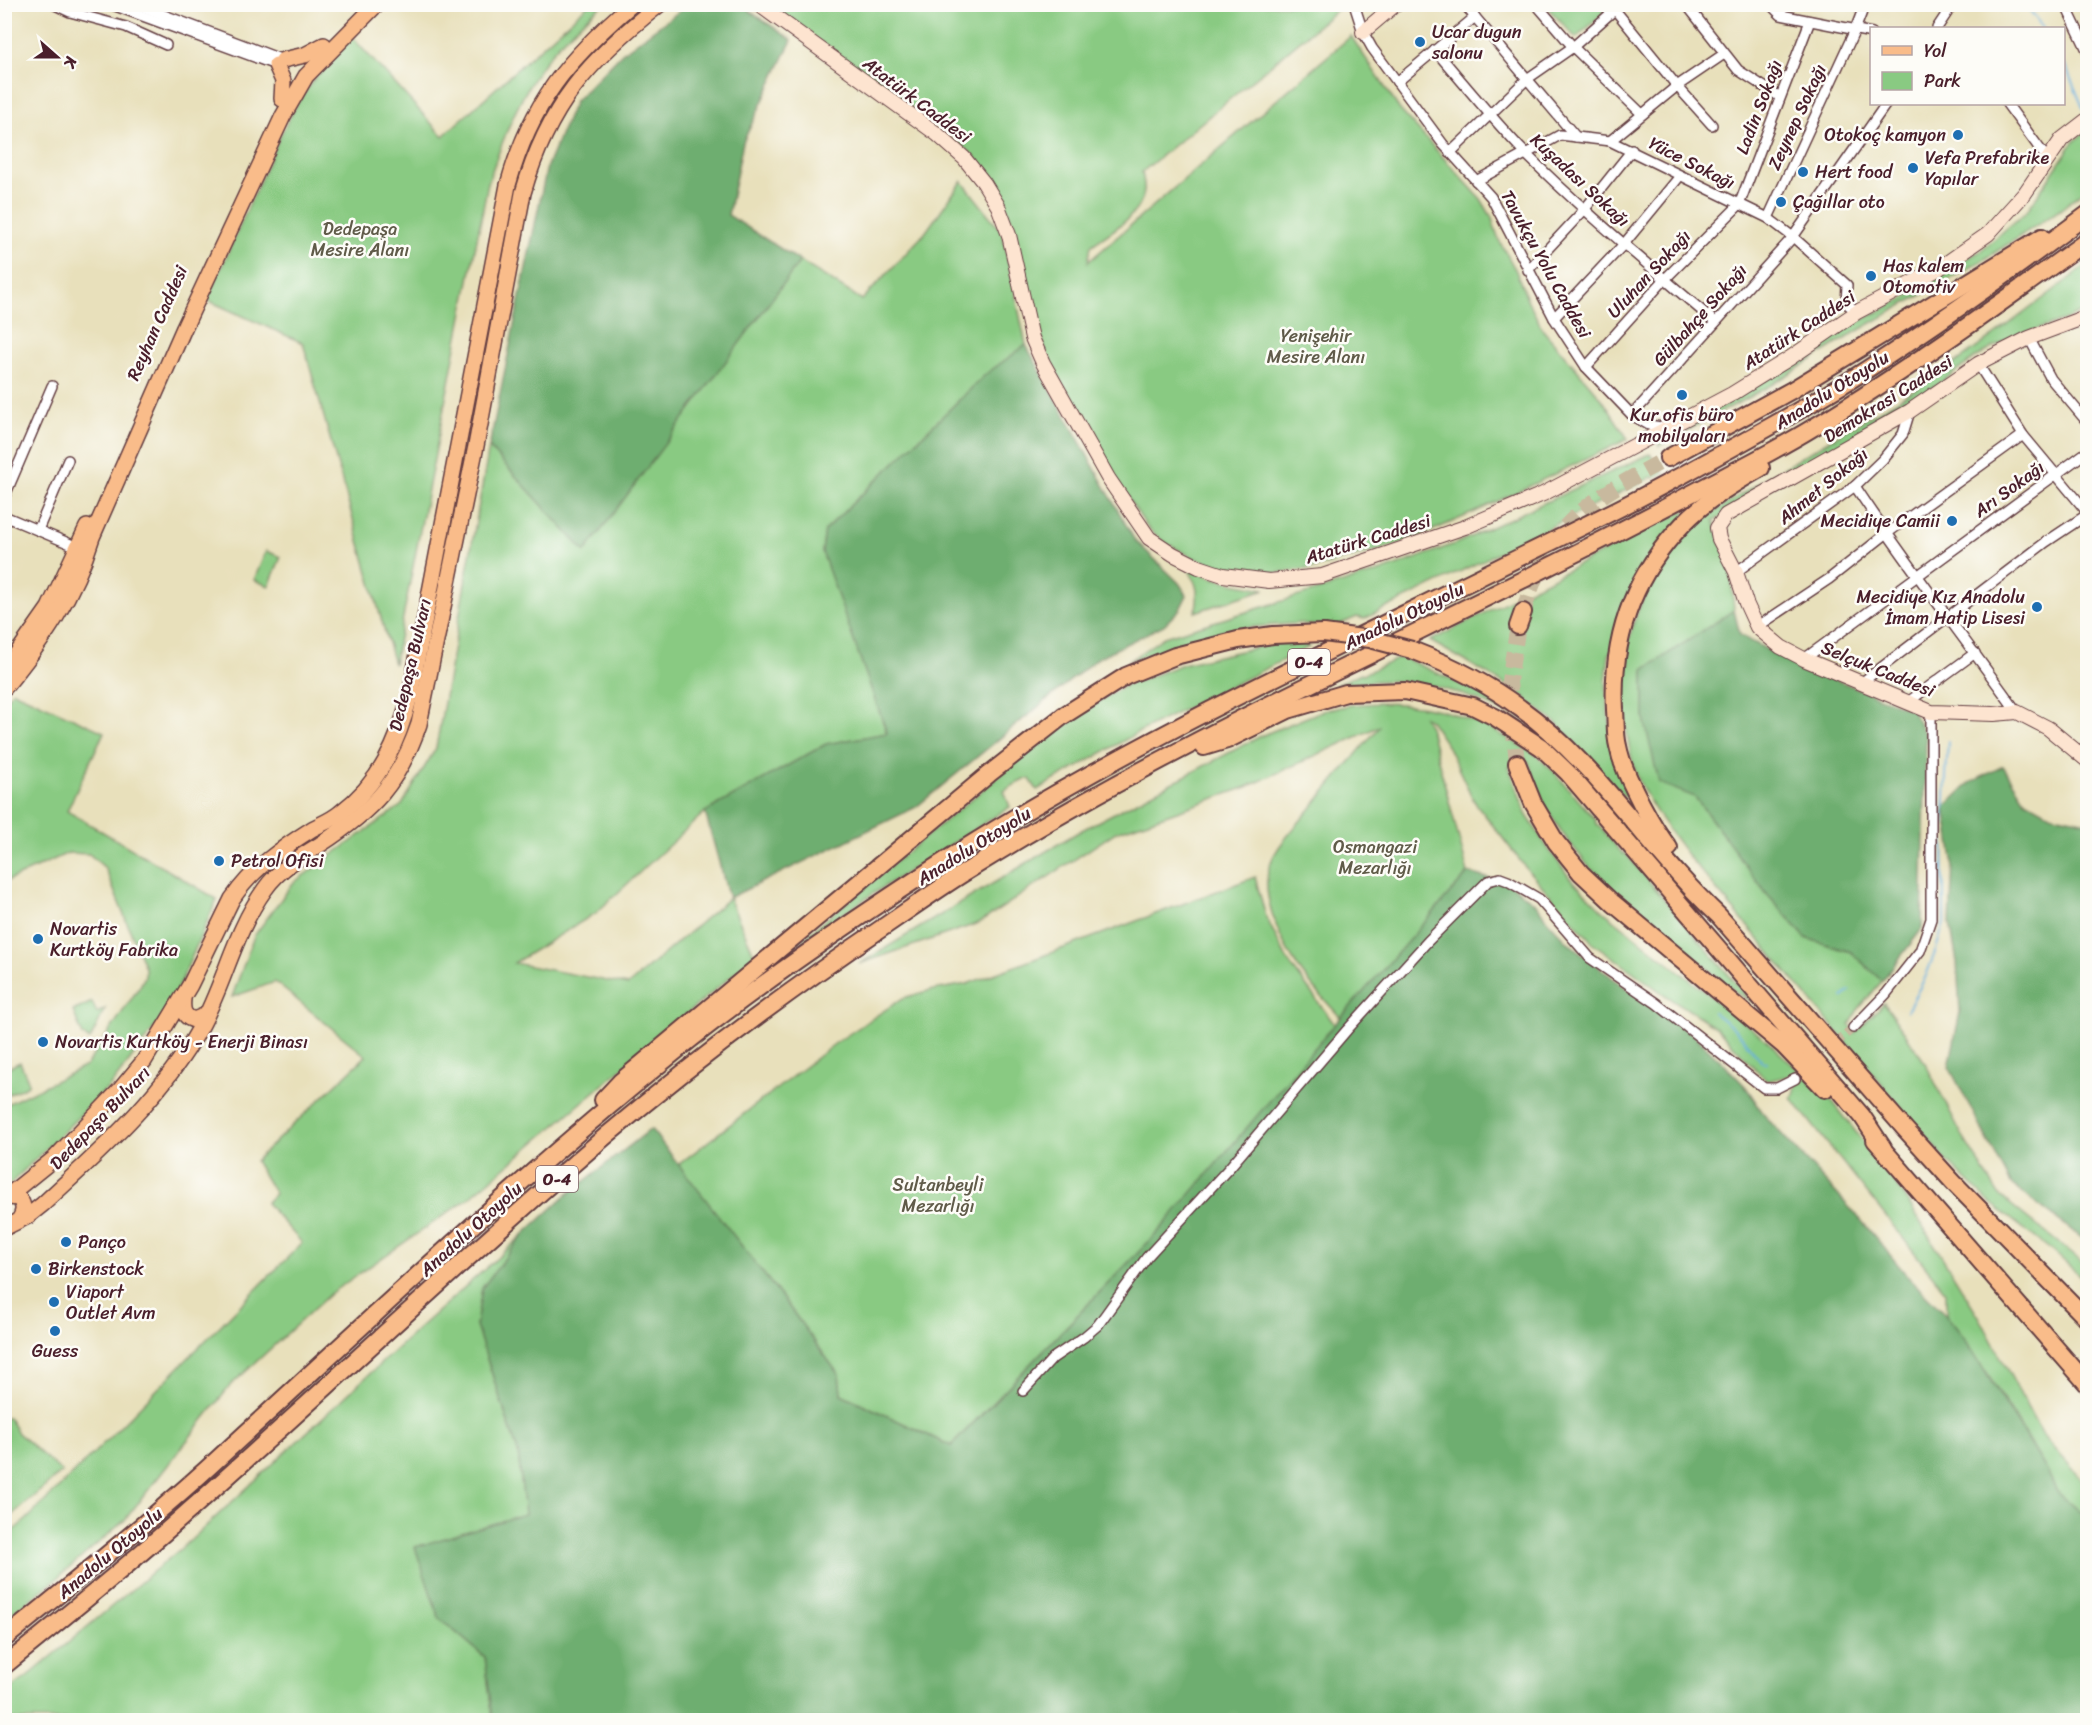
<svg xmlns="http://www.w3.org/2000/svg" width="2092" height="1725" viewBox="0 0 2092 1725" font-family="Sriracha,sans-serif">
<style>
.green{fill:#89ca82;stroke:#6a7456;stroke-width:1.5}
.forest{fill:#6eae70;stroke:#5c664e;stroke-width:1.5}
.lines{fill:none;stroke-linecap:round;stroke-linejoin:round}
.stream{stroke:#65aedd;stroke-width:2}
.street-tunnel{stroke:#c8b99e;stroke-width:9;stroke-dasharray:9 4.5;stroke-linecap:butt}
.highway-tunnel{stroke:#c8b99e;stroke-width:16;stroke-dasharray:16 8;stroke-linecap:butt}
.street-casing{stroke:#623c41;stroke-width:12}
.secondary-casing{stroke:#623c41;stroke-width:16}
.primary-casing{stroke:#623c41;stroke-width:18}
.highway-casing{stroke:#623c41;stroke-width:20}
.street{stroke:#fff;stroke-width:9}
.secondary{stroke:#fde4d0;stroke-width:14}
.primary{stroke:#f9bc8a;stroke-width:15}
.highway{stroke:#f9bc8a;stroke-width:16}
.highway-bridge-casing{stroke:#623c41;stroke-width:20;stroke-linecap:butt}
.highway-bridge{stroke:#f9bc8a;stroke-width:16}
.poi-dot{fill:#1f6fb2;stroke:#fdfcf7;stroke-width:2}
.labels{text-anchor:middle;stroke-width:5;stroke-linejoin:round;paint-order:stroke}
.shield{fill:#fdfcf7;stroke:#806168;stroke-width:1.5}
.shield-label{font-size:16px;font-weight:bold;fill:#4a1f2b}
.poi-label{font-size:18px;fill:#4a1f2b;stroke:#fdfcf7;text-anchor:start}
.street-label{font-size:18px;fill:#4a1f2b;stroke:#fdfcf7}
.park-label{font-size:18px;fill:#605b49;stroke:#fdfcf7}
</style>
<rect width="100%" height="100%" fill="#fdfcf7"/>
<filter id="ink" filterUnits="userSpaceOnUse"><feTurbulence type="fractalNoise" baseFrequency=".0167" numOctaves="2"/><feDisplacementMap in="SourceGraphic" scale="12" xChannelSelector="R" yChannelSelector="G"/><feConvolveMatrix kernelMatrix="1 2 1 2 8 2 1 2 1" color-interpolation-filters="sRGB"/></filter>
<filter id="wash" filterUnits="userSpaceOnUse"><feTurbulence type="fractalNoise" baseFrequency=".008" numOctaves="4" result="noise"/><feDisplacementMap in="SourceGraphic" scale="24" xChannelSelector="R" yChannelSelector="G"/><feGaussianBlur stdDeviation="1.35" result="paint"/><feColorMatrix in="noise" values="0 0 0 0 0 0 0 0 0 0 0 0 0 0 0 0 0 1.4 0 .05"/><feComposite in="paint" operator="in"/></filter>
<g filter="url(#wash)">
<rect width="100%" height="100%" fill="#e8e0bb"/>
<g class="green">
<path d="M 588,5 L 602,5 C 586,19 568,33 554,50 C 522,88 504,135 488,183 L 394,664 L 303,343 L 207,300 L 280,136 L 298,102 L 317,75 L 351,36 L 443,136 Z"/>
<path d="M 768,5 L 1343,5 L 1142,172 C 1143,178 1145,185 1144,192 C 1141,216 1108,233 1091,246 L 1088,262 L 1351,36 L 1400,110 L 1481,199 L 1491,216 L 1499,240 L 1516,271 L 1527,299 L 1543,330 L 1602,399 L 1628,439 L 1475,512 L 1406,542 L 1315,568 L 1275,573 L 1239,572 L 1194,558 L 1164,542 L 1147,527 L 1093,445 L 1048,357 L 1031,312 L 1017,241 L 1007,209 L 987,172 L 973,155 L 951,135 Z"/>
<path d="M 1545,5 L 1599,5 L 1605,12 L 1576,38 Z"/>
<path d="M 2087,130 L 2087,188 L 2060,210 L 1982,261 L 1859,330 L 1773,384 L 1659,446 L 1658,440 L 1725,402 L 1843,330 L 1907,297 L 1943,271 L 1979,252 L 2027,211 L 2074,141 Z"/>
<path d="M 962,181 L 1002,232 L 1026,345 L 986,374 L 825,530 L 822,551 L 887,733 L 826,744 L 705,812 L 596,913 L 514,963 L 628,985 L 729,898 L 755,956 L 469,1198 L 331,1293 L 230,1386 L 124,1521 L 54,1581 L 5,1619 L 5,1537 L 26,1520 L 108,1439 L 302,1243 L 266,1203 L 275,1194 L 255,1161 L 366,1056 L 275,982 L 232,997 L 254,936 L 293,883 L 402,805 L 436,748 L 489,447 L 585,551 L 800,261 L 862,300 L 925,233 Z"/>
<path d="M 2087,265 L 2087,310 L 2054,324 L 2012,337 L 1977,357 L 1894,415 L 1714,521 L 1731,572 L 1734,610 L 1644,670 L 1644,719 L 1647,724 L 1695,797 L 1766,893 L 1806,938 L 1851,952 L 1882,981 L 1857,1011 L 1850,1025 L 1855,1033 L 1884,1003 L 1924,1061 L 1964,1139 L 1999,1195 L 2087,1266 L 2087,1282 L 2056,1254 L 1988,1201 L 1945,1159 L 1688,856 C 1670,832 1653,810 1640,783 C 1631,763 1627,738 1625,717 C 1617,632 1647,570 1708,513 L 1710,515 C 1780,467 1854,427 1925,383 C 1981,347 2034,305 2087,265 Z"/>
<path d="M 1650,454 L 1664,473 L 1654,478 L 1652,477 L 1364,619 L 1357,617 L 1338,625 L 1303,625 L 1303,623 C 1275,625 1247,626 1220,632 C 1188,639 1157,651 1127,662 L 1164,637 L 1382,571 L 1457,543 Z"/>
<path d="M 1684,510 L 1686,513 L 1609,655 L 1606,682 L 1608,714 L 1628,794 L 1625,797 L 1556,723 L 1525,699 L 1526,698 L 1493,677 L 1430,641 Z"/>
<path d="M 266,551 L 281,557 L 269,586 L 254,580 Z"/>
<path d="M 1188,568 C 1213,580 1238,584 1265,589 L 1195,612 C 1200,594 1197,584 1188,568 Z"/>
<path d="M 1313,639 L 1305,643 L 1309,647 L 1139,732 L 1037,790 L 1030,779 L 1024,779 L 1004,791 L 1010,807 L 874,893 L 784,954 L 1044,739 L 1094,704 L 1137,679 L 1139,681 L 1183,664 L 1263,646 L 1264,642 Z"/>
<path d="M 1402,657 L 1487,696 L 1529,726 C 1488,701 1446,685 1397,681 C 1378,679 1356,684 1336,685 L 1361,673 L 1363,674 Z"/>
<path d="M 13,691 L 104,732 L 67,811 L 217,899 L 169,1009 L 112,1084 L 5,1189 L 5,1105 L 86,1066 L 140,986 L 145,976 L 145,968 L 105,868 L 89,854 L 68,853 L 5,882 L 4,701 Z"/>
<path d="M 1380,703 C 1437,704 1478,718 1526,749 L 1527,747 L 1554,772 L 1596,820 L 1595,822 L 1623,854 L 1625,853 L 1751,1001 L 1738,994 L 1620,896 L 1589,867 L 1563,834 L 1545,806 L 1528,761 L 1509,767 L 1526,814 L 1547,847 L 1570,878 L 1603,911 L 1766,1040 L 1833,1102 L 1903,1194 L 1980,1318 L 2041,1433 L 2087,1485 L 2087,1517 L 2057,1492 L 2047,1471 L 2010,1410 L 1963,1336 L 1946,1315 L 1946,1292 L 1791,1098 L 1794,1094 L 1797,1083 L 1792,1075 L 1767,1081 L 1716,1027 L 1665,995 L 1593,943 L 1525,867 L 1474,801 L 1448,747 L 1430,720 L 1424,717 L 1430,729 L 1468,873 L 1341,1018 C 1326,1001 1308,983 1296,964 C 1281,942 1262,899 1268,872 C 1270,860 1277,849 1285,839 L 1380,726 L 1247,787 L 1116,832 L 979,923 L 859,964 L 1080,831 L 1263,735 L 1322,711 L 1351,705 Z"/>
<path d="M 1255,877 L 1266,917 L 1288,961 L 1341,1033 L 1158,1232 L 951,1446 L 841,1394 L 839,1375 L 787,1304 L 678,1165 L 837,1042 L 903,998 L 928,991 L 967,984 Z"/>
<path d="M 92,1002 L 97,1013 L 105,1009 L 90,1040 L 83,1036 L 73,1011 Z"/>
<path d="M 20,1062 L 29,1083 L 27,1086 L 5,1096 L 5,1069 Z"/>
<path d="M 523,1235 L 482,1288 L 476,1326 L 518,1452 L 525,1514 L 439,1618 L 485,1657 L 493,1720 L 5,1720 L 4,1693 L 26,1678 L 191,1540 L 420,1327 Z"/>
<path d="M 8,1417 L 18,1433 L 62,1472 L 5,1521 L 4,1419 Z"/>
</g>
<g class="forest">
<path d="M 688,5 L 741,5 L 792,40 L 743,142 L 728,215 L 800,261 L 585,552 L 489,447 L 547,166 L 575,101 L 622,53 Z"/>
<path d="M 1026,345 L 1134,539 L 1179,583 L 1187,595 L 1180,609 L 1164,625 L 1098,658 L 916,807 L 729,898 L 705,812 L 826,744 L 887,733 L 822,552 L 825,530 L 986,374 Z"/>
<path d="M 1734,610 L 1740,635 L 1786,660 L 1912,710 L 1926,736 L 1922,929 L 1882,981 L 1851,952 L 1806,938 L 1766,893 L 1695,797 L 1659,783 L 1644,719 L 1644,670 Z"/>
<path d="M 2003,766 L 2025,800 L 2050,814 L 2087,822 L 2087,1242 L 2011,1184 L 1949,1067 L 1960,1012 L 1957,962 L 1950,923 L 1953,860 L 1945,807 L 1970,783 Z"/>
<path d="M 1468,873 L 1510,884 L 1536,904 L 1549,922 L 1570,944 L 1619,983 L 1695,1036 L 1723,1063 L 1746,1087 L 1765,1116 L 1861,1220 L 1910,1279 L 1946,1315 L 1963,1336 L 2047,1471 L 2057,1492 L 2087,1517 L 2087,1716 L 2080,1716 L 2072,1720 L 493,1720 L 485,1657 L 439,1618 L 415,1547 L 525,1514 L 518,1452 L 476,1326 L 482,1288 L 523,1235 L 564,1197 L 651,1129 L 787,1304 L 839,1375 L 841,1394 L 951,1446 L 1158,1232 L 1335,1024 Z"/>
</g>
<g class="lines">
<g class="stream">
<path d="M 2025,4 L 2043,28"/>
<path d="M 2064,63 L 2085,112"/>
<path d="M 1843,997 L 1850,991"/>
<path d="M 1907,1011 L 1925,978 L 1936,950 L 1944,922 L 1943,830 L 1948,741"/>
<path d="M 1713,1012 L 1736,1030 L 1762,1062 L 1767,1062"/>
</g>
</g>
</g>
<g filter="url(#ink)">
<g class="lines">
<path class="street-tunnel" d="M 1795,1079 L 1853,1028"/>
<g class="highway-tunnel">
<path d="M 1523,612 C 1530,591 1537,570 1548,551 C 1572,507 1626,481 1668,458"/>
<path d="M 1517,763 L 1509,681 L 1518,626"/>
</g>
<g class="street-casing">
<g id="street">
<path d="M 53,4 L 70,12 L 126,27 L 166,45"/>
<path d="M 110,4 L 276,65"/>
<path d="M 135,4 L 283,60"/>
<path d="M 1354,4 L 1363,32 L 1372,48 L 1443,144 L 1491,197 L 1554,318 L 1586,367 L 1632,415 L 1649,425 L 1667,428"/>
<path d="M 1464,4 L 1576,137"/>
<path d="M 1536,4 L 1573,47 L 1642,114"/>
<path d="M 1686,4 L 1738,70 L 1780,97"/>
<path d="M 1770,4 L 1781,15 L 1872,33"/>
<path d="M 2065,4 L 2088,52"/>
<path d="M 1611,5 L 1677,86 L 1712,125"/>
<path d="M 1937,28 L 1953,4"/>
<path d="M 1435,50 C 1465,85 1494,121 1526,154 C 1586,214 1651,267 1715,322"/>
<path d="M 1397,82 L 1475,17"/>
<path d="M 2007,104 L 2048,160"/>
<path d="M 1610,141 L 1677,86 L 1724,54"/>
<path d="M 1450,153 L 1527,79 L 1573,47 L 1621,4"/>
<path d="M 1476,181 L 1560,135 L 1610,141 L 1768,218 L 1793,237 L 1847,285 L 1846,303 L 1857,312"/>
<path d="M 1768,218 L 1855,30 L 1865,4"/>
<path d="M 1528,270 L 1584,210 L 1632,150"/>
<path d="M 1554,318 L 1624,244 L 1680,176"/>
<path d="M 2029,338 L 2051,379 L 2088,423"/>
<path d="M 1978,364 L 2023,435 L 2088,513"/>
<path d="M 1586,367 L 1665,279 L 1739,205 L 1810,21"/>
<path d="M 1632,415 L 1793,237 L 1886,104"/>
<path d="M 1855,486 C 1906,564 1963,636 2017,712"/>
<path d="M 4,498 L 52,386"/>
<path d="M 4,516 L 80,548"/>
<path d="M 38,530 L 68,460"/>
<path d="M 1736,572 L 1855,486 L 1883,459 L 1903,434 L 1910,411"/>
<path d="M 1757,627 L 1829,579 L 1886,534 L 2023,435"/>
<path d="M 1804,659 L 2088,451"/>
<path d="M 1861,683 L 2046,542 L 2088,514"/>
<path d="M 1908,702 L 1975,653"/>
<path d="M 1853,1028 L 1886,994 L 1920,951 L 1931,919 L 1931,712"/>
<path d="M 1023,1391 L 1053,1358 L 1084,1337 L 1098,1325 L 1147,1257 L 1229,1168 L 1347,1030 L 1428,941 L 1488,881 L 1500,878 L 1508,881 L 1539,899 L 1590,958 L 1656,1003 L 1764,1088 L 1777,1088 L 1795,1079"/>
</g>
</g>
<g class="secondary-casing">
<g id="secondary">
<path d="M 758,4 L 937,134 L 964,158 L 984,183 L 998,206 L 1009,235 L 1032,338 L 1043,363 L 1108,478 L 1149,538 L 1173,554 L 1199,567 L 1223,575 L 1269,581 L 1322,576 L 1465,527 L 1543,494 L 1732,394 L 1790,358 L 1857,312 L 1938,269 L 1988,234 L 2025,193 L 2062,139 L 2088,119"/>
<path d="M 1363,32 L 1396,4"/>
<path d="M 2088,316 L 2029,338 L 1978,364 L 1910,411 L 1726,515 L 1717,528 L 1719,539 L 1736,572 L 1746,603 L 1757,627 L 1781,647 L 1804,659 L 1931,712 L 1994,714 L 2017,712 L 2048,728 L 2088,761"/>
</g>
</g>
<g class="primary-casing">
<g id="primary">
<path d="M 283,60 L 305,55 L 324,45"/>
<path d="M 276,65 L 283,81 L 282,99"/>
<path d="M 4,672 L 49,608 L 87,527"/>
<path d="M 4,688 C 43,641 74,596 92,537 L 184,328 L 283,116 L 306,76 L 377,4"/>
<path d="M 183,999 C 182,1009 183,1017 194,1020 L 206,1015"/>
<path d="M 8,1197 L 19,1198 C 25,1206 24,1212 19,1220"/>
<path d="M 4,1199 L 56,1157 L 119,1091 L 144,1061 L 190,985 L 232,899 C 252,869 282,848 312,829 C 321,824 332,820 340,813 C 380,783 398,743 410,696 L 508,185 C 531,102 568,59 632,4"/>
<path d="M 4,1228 L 28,1216 L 43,1204 C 100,1151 161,1098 200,1028 C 225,983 234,932 265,889 C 279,869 301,856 321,844 C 373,810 399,783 419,724 L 476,446 L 523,193 C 548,105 589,60 660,4"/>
</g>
</g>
<g class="highway-casing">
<g id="highway">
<path d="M 1668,458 L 1792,390 L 2042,237"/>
<path d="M 1518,626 L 1523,612"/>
<path d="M 1412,650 C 1451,665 1487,683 1520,708 C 1597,763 1650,852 1719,916 L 1905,1129 L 1953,1182 L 2088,1320"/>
<path d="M 1204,747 L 1227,740 L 1288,710 L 1346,693 L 1405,691 L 1473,706 L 1495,717 L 1541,747 L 1568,773 L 1862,1116 L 1883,1148"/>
<path d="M 1517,763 L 1533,803 L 1556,842 L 1581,873 L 1613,903 L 1783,1045 L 1825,1089"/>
<path d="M 1669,848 C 1658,834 1650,820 1642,805 C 1633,787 1622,767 1618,746 C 1615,735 1616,722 1615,710 C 1611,637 1633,576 1683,524 C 1706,500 1733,484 1761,468"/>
<path d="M 603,1100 L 620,1082 L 989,774 L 1063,716 L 1126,676 L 1175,656 L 1238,640 L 1273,635 L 1324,633"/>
<path d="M 1875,1140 L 2088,1385"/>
<path d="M 4,1639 C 70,1585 137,1532 200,1475 C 357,1332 510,1185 676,1051 C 765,979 860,915 957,853 C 1129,744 1316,658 1498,568 C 1548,543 1598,520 1647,494 C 1714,458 1782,422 1847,382 C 1930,330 2009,273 2088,214"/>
<path d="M 4,1666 C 67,1615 130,1564 190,1510 C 330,1386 465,1256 607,1135 C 695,1061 787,992 882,928 C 910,909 938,889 967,871 C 1191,731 1435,629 1668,506 C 1716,480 1767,456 1814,427 C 1908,370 1998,305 2088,240"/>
</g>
</g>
<use href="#street" class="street"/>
<use href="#secondary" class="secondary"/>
<use href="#primary" class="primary"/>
<use href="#highway" class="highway"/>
<g class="highway-bridge-casing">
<path id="highway-bridge" d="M 1324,633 L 1370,639 L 1412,650"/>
</g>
<use href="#highway-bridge" class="highway-bridge"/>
</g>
</g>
<g class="poi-dot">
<circle cx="1420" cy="42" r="6"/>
<circle cx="1958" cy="135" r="6"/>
<circle cx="1913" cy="168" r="6"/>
<circle cx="1803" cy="172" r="6"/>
<circle cx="1781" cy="202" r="6"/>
<circle cx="1871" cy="276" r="6"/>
<circle cx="1682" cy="395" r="6"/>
<circle cx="1952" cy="521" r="6"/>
<circle cx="2037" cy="607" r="6"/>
<circle cx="219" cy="861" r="6"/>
<circle cx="38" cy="939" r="6"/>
<circle cx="43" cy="1042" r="6"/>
<circle cx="66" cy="1242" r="6"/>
<circle cx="36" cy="1269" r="6"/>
<circle cx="54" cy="1302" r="6"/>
<circle cx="55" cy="1331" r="6"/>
</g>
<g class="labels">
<g class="shield">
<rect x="1288" y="649" width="42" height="26" rx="4.5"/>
<rect x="536" y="1166" width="42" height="26" rx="4.5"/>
</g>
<g class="shield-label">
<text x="1309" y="668">O-4</text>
<text x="557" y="1185">O-4</text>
</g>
<g class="poi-label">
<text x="1432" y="38">Ucar dugun<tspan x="1432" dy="21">salonu</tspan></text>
<text x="1946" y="141" text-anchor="end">Otokoç kamyon</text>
<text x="1925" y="164">Vefa Prefabrike<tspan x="1925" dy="21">Yapılar</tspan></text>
<text x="1815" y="178">Hert food</text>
<text x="1793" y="208">Çağıllar oto</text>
<text x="1883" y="272">Has kalem<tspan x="1883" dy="21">Otomotiv</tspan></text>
<text x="1682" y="421" text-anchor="middle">Kur ofis büro<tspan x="1682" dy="21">mobilyaları</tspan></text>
<text x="1940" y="527" text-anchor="end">Mecidiye Camii</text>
<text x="2025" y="603" text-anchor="end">Mecidiye Kız Anadolu<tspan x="2025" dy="21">İmam Hatip Lisesi</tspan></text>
<text x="231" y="867">Petrol Ofisi</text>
<text x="50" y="935">Novartis<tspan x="50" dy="21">Kurtköy Fabrika</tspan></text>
<text x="55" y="1048">Novartis Kurtköy - Enerji Binası</text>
<text x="78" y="1248">Panço</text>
<text x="48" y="1275">Birkenstock</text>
<text x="66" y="1298">Viaport<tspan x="66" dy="21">Outlet Avm</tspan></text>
<text x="55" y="1357" text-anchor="middle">Guess</text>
</g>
<g class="street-label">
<text transform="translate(917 100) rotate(37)" y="6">Atatürk Caddesi</text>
<text transform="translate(1759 107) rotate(-69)" y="6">Ladin Sokağı</text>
<text transform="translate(1797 117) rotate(-65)" y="6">Zeynep Sokağı</text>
<text transform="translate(1692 163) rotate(27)" y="6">Yüce Sokağı</text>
<text transform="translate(1580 180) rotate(43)" y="6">Kuşadası Sokağı</text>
<text transform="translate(1546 264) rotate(61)" y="6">Tavukçu Yolu Caddesi</text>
<text transform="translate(1649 274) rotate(-47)" y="6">Uluhan Sokağı</text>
<text transform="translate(1700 315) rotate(-48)" y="6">Gülbahçe Sokağı</text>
<text transform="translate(157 323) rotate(-66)" y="6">Reyhan Caddesi</text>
<text transform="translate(1799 330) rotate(-33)" y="6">Atatürk Caddesi</text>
<text transform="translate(1832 390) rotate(-32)" y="6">Anadolu Otoyolu</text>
<text transform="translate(1888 399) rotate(-32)" y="6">Demokrasi Caddesi</text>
<text transform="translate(1823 486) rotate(-39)" y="6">Ahmet Sokağı</text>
<text transform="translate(2009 489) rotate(-36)" y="6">Arı Sokağı</text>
<text transform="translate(1368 539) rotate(-17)" y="6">Atatürk Caddesi</text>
<text transform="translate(1404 616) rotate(-26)" y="6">Anadolu Otoyolu</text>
<text transform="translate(410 665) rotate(-77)" y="6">Dedepaşa Bulvarı</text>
<text transform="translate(1878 669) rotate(22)" y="6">Selçuk Caddesi</text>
<text transform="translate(974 846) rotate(-32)" y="6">Anadolu Otoyolu</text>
<text transform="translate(100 1118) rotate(-46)" y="6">Dedepaşa Bulvarı</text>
<text transform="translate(471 1229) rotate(-42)" y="6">Anadolu Otoyolu</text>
<text transform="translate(110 1553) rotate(-40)" y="6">Anadolu Otoyolu</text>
</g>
<g class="park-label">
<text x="360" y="235">Dedepaşa<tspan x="360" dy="21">Mesire Alanı</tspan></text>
<text x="1316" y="342">Yenişehir<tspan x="1316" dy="21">Mesire Alanı</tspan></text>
<text x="1375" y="853">Osmangazi<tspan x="1375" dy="21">Mezarlığı</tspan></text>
<text x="938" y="1191">Sultanbeyli<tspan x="938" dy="21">Mezarlığı</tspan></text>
</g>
</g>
<rect width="2092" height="1725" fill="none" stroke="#fdfcf7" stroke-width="24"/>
<rect x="1870" y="27" width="195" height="78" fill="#fdfcf7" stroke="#b5a4a5" stroke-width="1.5"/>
<rect x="1882" y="46" width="30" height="9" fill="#f9bc8a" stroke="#b5a4a5" stroke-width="1.5"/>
<text x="1924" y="57" font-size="18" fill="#4a1f2b">Yol</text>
<rect x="1882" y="72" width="30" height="18" fill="#89ca82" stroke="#b5a4a5" stroke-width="1.5"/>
<text x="1924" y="87" font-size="18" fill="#4a1f2b">Park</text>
<g transform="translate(57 57) rotate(111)" stroke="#fdfcf7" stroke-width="4.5" paint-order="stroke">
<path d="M0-4.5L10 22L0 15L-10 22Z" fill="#4a1f2b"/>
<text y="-9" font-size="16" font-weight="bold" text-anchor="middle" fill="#4a1f2b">K</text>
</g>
</svg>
